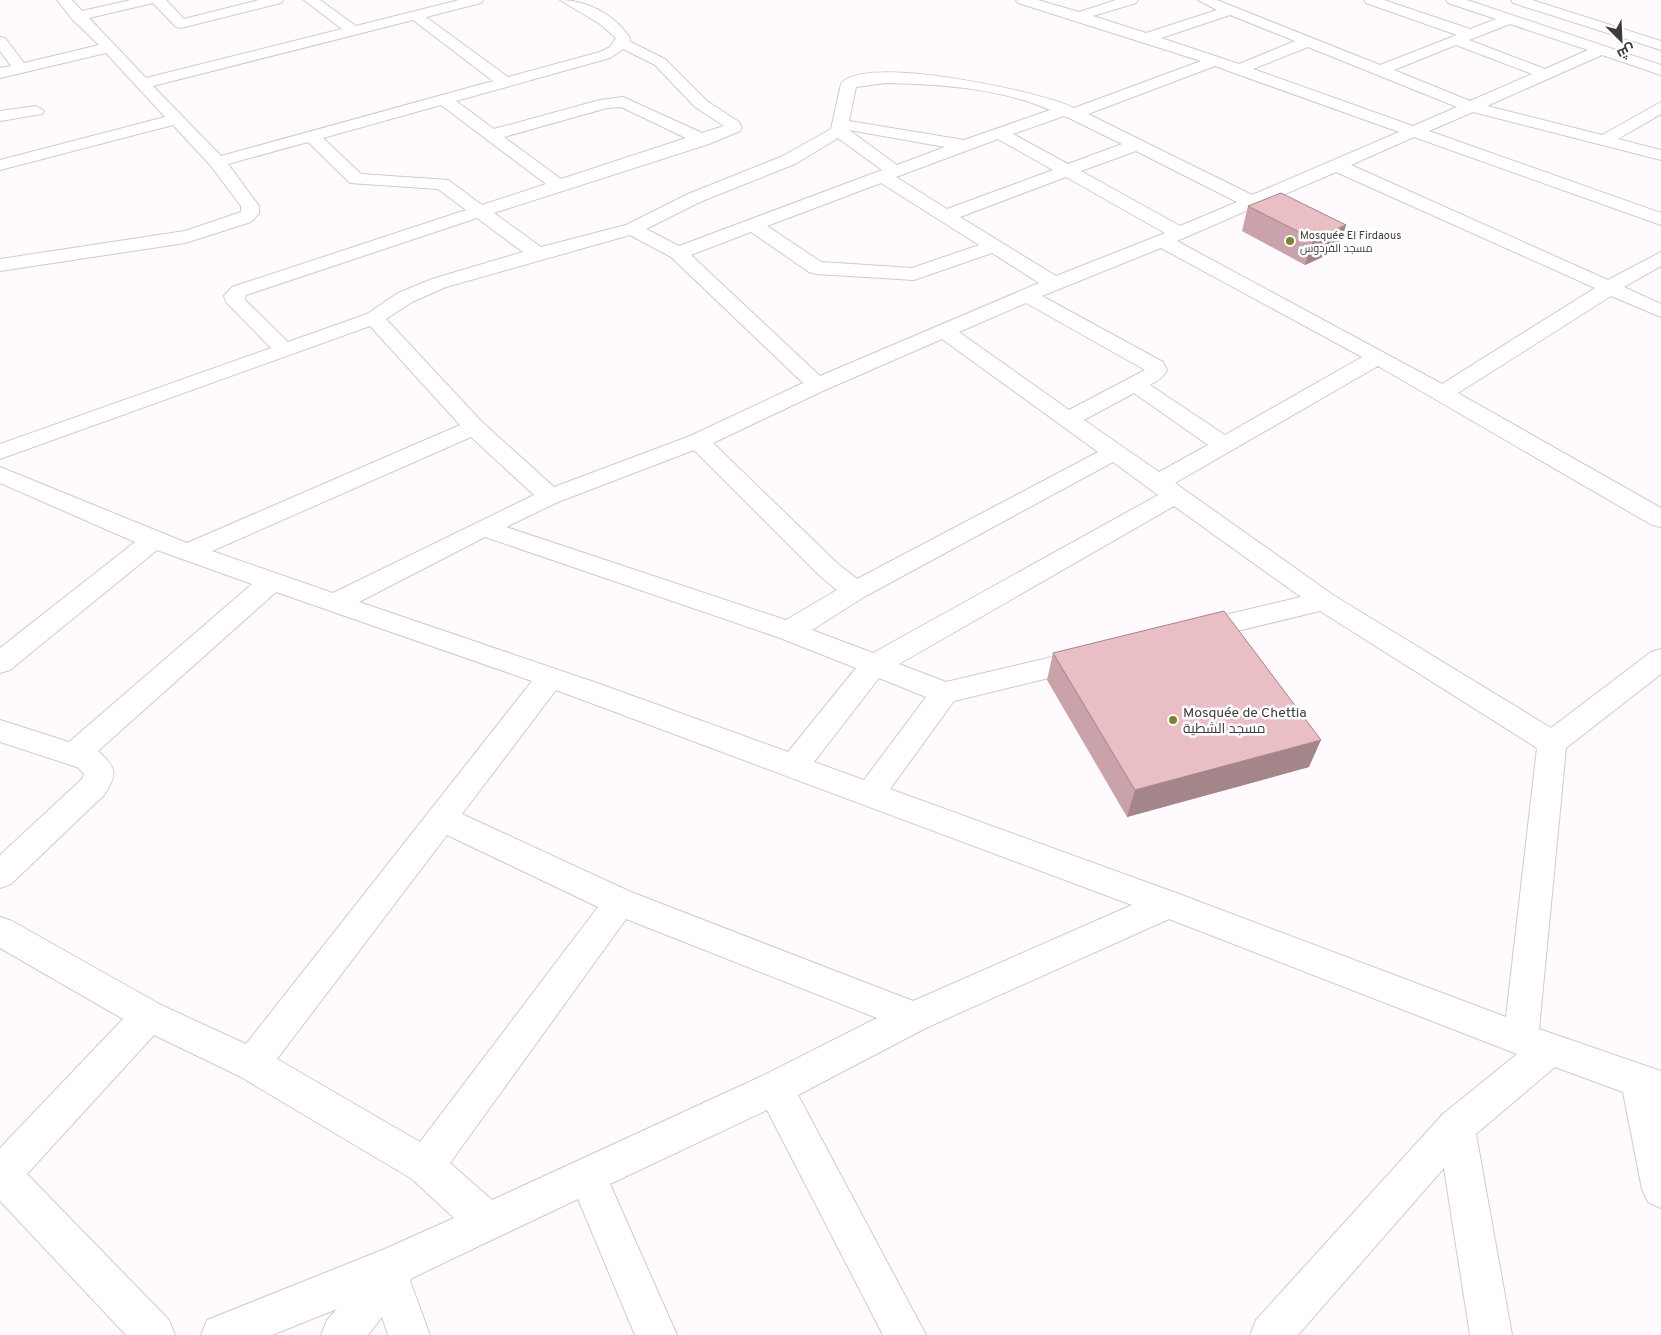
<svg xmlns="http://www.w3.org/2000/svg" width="1661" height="1335" viewBox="0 0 1661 1335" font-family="Overpass,Cairo,sans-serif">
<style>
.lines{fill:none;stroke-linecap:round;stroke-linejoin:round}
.minor-casing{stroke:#d4c9d0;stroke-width:2}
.highway-casing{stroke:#d4c9d0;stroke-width:2}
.minor{fill:#fff;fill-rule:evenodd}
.highway{fill:#fff;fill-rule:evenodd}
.wall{fill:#c9a3a9}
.shaded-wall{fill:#a4858a}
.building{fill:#eabec5;stroke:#a4858a}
.poi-dot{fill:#7d832e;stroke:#fff;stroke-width:2}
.labels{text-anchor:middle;stroke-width:5;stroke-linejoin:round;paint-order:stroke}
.far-poi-label{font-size:11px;fill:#3f3b3d;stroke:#fff;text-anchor:start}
.poi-label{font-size:14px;fill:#3f3b3d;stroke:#fff;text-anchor:start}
</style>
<rect width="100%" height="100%" fill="#fefafd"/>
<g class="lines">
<g class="minor-casing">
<g id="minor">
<path d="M 57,0 L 72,0 L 82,11 L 131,0 L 166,0 L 184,19 L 259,0 L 283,0 L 281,3 L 181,28 L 176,27 L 153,3 L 89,18 L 146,78 L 342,29 L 304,0 L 320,0 L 356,26 L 459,0 L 483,0 L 481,3 L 426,17 L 508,77 L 600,52 L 610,47 L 616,38 L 600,24 L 560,0 C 587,0 615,15 630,38 L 629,41 L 665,59 L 707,101 L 739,122 L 742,128 L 740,131 L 709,144 L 494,213 L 541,247 L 626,225 L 688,194 L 783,156 L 831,129 L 841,84 C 862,53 1043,92 1074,108 L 1201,61 L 1018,3 L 1016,0 L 1038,0 L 1079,12 L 1116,0 L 1138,0 L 1136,3 L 1093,16 L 1146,33 L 1217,10 L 1198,0 L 1217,0 L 1380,65 L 1457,35 L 1366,3 L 1364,0 L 1384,0 L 1470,29 L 1496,19 L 1448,3 L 1446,0 L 1467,0 L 1661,65 L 1661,75 L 1602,55 L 1487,106 L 1602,135 L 1661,102 L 1661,114 L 1618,139 L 1661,150 L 1661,160 L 1473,112 L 1429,131 L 1661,213 L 1661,225 L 1414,137 L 1351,165 L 1608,280 L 1661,252 L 1661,266 L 1624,287 L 1661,304 L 1661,317 L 1611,296 L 1458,393 L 1661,508 L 1661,527 L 1652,525 L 1378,366 L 1175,483 L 1333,595 L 1551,728 L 1651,652 L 1661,649 L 1661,674 L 1566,748 L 1539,1029 L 1661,1071 L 1661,1208 L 1648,1202 L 1642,1189 L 1623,1092 L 1555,1067 L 1476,1134 L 1512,1335 L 1470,1335 L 1444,1168 L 1298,1335 L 1250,1335 L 1256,1320 L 1443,1114 L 1517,1054 L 1169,919 L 926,1028 L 798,1095 L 926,1335 L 883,1335 L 767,1110 L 610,1184 L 677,1335 L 635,1335 L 578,1199 L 412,1278 L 410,1281 L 430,1335 L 388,1335 L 382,1317 L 368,1335 L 321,1335 L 327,1320 L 337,1309 L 272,1335 L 201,1335 L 207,1320 L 387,1248 L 454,1218 L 412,1179 L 239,1076 L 154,1035 L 27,1174 L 169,1320 L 175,1335 L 126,1335 L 0,1201 L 0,1148 L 123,1019 L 0,948 L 0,917 L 12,921 L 161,1005 L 246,1044 L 532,681 L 276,592 L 98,751 C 117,768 118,774 104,795 L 11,884 L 0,888 L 0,855 L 82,779 L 84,774 L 77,767 L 0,742 L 0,720 L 69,742 L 252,584 L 157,550 L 10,670 L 0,673 L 0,648 L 135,542 L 0,483 L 0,467 L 187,543 L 460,425 L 370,326 L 0,459 L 0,444 L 271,348 L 226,302 L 224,296 L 232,287 L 466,210 L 438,189 L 350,183 L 308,142 L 228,164 L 259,206 L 259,213 L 251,222 L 185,243 L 0,271 L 0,259 L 185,231 L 241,212 L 241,206 L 211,166 L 173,125 L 0,170 L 0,160 L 165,117 L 106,53 L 0,78 L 0,68 L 11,66 L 0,51 L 0,37 L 5,38 L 24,63 L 99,45 L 72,19 ZM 1230,15 L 1295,41 L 1239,64 L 1161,38 ZM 413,20 L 493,81 L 221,156 L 153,86 ZM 1510,24 L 1588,50 L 1545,69 L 1469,40 ZM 1456,45 L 1532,74 L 1470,101 L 1394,70 ZM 1308,47 L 1457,107 L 1413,126 L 1253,69 ZM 623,49 L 655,65 L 695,107 L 724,126 L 702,133 L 623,97 L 600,100 L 494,129 L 456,101 L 610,58 ZM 1215,66 L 1234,73 L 1399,132 L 1252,195 L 1088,114 ZM 885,83 C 939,84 1000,88 1050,110 L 964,140 L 849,121 L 856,87 ZM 441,105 L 546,184 L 482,205 L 448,180 L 361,174 L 323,138 ZM 621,107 L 686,138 L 561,179 L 504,137 L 607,108 ZM 1064,116 L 1069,118 L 1122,144 L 1068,164 L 1013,134 ZM 849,130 L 945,147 L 897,165 ZM 838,138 L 882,170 L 679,246 L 646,229 L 700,202 L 795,164 ZM 998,139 L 1053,170 L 947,209 L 896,177 ZM 1136,151 L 1237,202 L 1180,226 L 1081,171 ZM 1336,172 L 1595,288 L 1442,384 L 1177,241 ZM 1066,177 L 1165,233 L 1056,276 L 960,217 ZM 881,183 L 979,245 L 912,268 L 821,262 L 767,226 ZM 477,218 L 523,252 L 432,279 L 398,293 L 367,314 L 288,342 L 245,300 L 246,295 ZM 751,232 L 809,272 L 816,274 L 914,280 L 992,253 L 1039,283 L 820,376 L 691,255 ZM 630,235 L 671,257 L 803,383 L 690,436 L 554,487 L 482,422 L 386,319 L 412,302 L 446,287 ZM 1161,248 L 1362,357 L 1225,435 L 1150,385 C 1158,380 1163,378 1167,370 L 1163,362 L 1042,296 ZM 1026,303 L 1145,370 L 1069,410 L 959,332 ZM 942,339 L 1098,452 L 857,579 L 838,564 L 713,443 L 825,390 ZM 1134,393 L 1208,445 L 1159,472 L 1084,420 ZM 471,437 L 534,495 L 333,593 L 212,551 ZM 694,450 L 820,576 L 837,590 L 786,620 L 506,527 L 558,502 ZM 1113,462 L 1158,495 L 873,653 L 812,630 L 864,597 ZM 1174,506 L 1301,597 L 1187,624 L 1183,631 L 1187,638 L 1196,641 L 1320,611 L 1537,748 L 1506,1017 L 1179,894 L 890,789 L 954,701 L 1086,669 L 1096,666 L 1100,659 L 1096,652 L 1086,649 L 946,682 L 899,664 ZM 485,537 L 780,638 L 856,668 L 788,752 L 597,683 L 359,602 ZM 879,678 L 926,697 L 864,780 L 814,762 ZM 556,690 L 1132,905 L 913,1001 L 631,892 L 462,814 ZM 447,835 L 598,907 L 420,1142 L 277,1059 ZM 626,919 L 877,1018 L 762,1076 L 492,1200 L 450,1163 Z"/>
<path d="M 36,106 L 44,111 L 42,114 L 0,121 L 0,111 Z"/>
</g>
</g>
<g class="highway-casing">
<path id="highway" d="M 1511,0 L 1532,0 L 1661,41 L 1661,50 L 1513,3 Z"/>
</g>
<use href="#minor" class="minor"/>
<use href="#highway" class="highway"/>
</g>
<g class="wall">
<path d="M 1248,206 L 1346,225 L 1338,250 L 1305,265 L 1242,231 Z"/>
<path d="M 1053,653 L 1309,767 L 1127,817 L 1047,680 Z"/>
</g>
<g class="shaded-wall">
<path d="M 1346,225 L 1338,250 L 1305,265 L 1313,239 Z"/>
<path d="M 1321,740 L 1309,767 L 1127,817 L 1135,790 Z"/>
</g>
<g class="building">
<path d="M 1281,193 L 1346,225 L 1313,239 L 1248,206 Z"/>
<path d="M 1224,611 L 1321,740 L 1135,790 L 1053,653 Z"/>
</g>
<g class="poi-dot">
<circle cx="1290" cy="241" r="5"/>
<circle cx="1173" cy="720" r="5"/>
</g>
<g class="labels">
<g class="far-poi-label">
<text x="1300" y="239">Mosquée El Firdaous<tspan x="1300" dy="13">مسجد الفردوس</tspan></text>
</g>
<g class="poi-label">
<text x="1183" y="717">Mosquée de Chettia<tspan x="1183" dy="16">مسجد الشطية</tspan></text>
</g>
</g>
<g transform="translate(1621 40) rotate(156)" stroke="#ffffff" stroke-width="4" paint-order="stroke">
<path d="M0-4L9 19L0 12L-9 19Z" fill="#3f3b3d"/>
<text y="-8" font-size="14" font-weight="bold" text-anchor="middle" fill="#3f3b3d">ش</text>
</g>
</svg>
